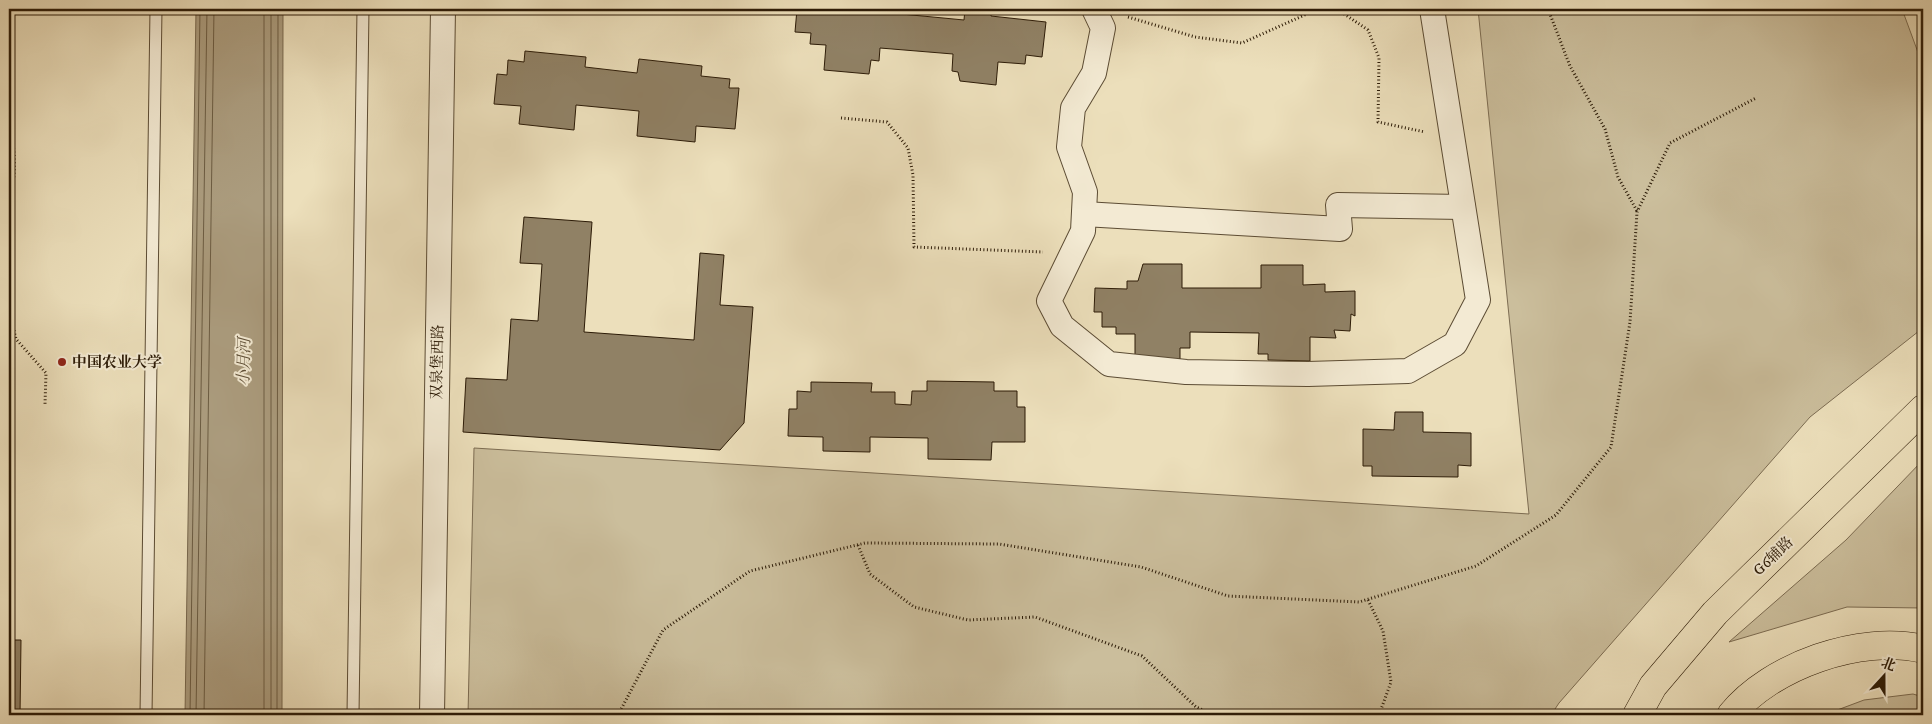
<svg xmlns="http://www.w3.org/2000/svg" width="1932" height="724" viewBox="0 0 1932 724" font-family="'IM FELL DW Pica','Noto Serif SC',serif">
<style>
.green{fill:#cbbe9c;stroke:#7c6c52}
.water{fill:#ab9c7e;stroke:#78684e}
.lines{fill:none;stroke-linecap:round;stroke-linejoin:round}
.shore{stroke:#6c5c42;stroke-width:1}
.building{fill:#908165;stroke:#2c1b07}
.lane-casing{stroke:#5c4c34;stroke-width:13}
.street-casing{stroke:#5c4c34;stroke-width:26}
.primary-casing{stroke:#2c1b07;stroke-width:29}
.highway-casing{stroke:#2c1b07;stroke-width:29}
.path{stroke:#2c1b07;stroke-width:3;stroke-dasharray:1 2.5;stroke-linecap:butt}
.lane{stroke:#f3ead3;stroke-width:11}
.street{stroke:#f3ead3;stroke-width:24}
.primary{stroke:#ecdfbb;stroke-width:28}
.highway{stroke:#ecdfbb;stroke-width:28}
.poi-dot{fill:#8f2418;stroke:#f3ead3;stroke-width:2}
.labels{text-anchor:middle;stroke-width:4;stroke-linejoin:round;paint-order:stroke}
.poi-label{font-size:15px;font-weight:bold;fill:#2c1b07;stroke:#f3ead3;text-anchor:start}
.street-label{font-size:15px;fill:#2c1b07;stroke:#f3ead3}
.water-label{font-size:16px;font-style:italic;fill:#5f4f37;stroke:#f3ead3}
</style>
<rect width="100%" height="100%" fill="#ecdfbb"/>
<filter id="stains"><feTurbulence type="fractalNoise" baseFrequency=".004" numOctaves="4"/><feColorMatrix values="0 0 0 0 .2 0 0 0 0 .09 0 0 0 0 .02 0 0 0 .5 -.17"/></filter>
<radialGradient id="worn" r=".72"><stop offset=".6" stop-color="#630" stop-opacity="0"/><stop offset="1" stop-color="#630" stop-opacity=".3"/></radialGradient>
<g class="green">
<path d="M 1478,9 L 1902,9 L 1923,66 L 1923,305 L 1919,331 L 1810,417 L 1559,703 L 1551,715 L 468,715 L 474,448 L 1529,514 Z"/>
<path d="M 1923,460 L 1923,608 L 1847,607 L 1729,642 L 1846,540 Z"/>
<path d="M 1913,694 L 1923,697 L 1923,715 L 1824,715 L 1864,700 Z"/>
</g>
<path class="water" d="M 196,9 L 283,9 L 282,715 L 185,715 Z"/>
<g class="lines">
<g class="shore">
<path d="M 190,715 L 200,9"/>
<path d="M 196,715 L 207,9"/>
<path d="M 204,715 L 214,9"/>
<path d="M 264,715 L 264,9"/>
<path d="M 271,715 L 271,9"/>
<path d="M 277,715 L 278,9"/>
</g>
</g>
<g class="building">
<path d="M 797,9 L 870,9 L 870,11 L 964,20 L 965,9 L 991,9 L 991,16 L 1046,22 L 1042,57 L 1026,55 L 1025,64 L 998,62 L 996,85 L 960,81 L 958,72 L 952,71 L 953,54 L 880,48 L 879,61 L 871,60 L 869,74 L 824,70 L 826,45 L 810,44 L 811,33 L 795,32 Z"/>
<path d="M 525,51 L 586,57 L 585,67 L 637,73 L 639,59 L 702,66 L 701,76 L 730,79 L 729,88 L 739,88 L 735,129 L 696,126 L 695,142 L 637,136 L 639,111 L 576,105 L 574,130 L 519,124 L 521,106 L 494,104 L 497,74 L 507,75 L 508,60 L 524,62 Z"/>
<path d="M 524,217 L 592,222 L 584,332 L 694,340 L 700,253 L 724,255 L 720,305 L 753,307 L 744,423 L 720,450 L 463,432 L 466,378 L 507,380 L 511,319 L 538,321 L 542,264 L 520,263 Z"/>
<path d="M 1143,264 L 1182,264 L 1182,288 L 1261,288 L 1261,265 L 1303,265 L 1303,285 L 1325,284 L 1325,292 L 1355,291 L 1355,316 L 1351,314 L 1350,331 L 1334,330 L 1336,338 L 1310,337 L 1310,361 L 1268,360 L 1268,354 L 1258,354 L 1259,333 L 1190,332 L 1190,348 L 1180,348 L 1180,359 L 1135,358 L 1135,334 L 1116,334 L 1116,327 L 1102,327 L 1102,312 L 1094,312 L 1095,288 L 1127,289 L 1127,281 L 1138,281 Z"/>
<path d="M 927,381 L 994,382 L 994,391 L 1017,391 L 1017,407 L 1025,407 L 1025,442 L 992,442 L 991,460 L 928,459 L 928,438 L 870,437 L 870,452 L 823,451 L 823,437 L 788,436 L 789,409 L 797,409 L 797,391 L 811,392 L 811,382 L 872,383 L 871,392 L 895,392 L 895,404 L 911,405 L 912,391 L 927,391 Z"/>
<path d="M 1395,412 L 1423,412 L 1423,432 L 1471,433 L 1471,466 L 1458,465 L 1458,477 L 1372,476 L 1372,466 L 1363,466 L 1363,429 L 1394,430 Z"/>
<path d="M 9,640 L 21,640 L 20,715 L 9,715 Z"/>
</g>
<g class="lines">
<g class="lane-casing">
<g id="lane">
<path d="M 146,715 L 156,9"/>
<path d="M 353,715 L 363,9"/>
</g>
</g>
<g class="street-casing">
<g id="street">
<path d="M 1094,9 L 1103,28 L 1094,73 L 1073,108 L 1069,147 L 1085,192 L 1083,231 L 1049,301 L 1062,326 L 1109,364 L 1186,372 L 1308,374 L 1408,371 L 1455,344 L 1478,300 L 1432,9"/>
<path d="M 1084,214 L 1340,229 L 1338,205 L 1463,207"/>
<path d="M 432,715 L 443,9"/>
</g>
</g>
<g class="primary-casing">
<path id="primary" d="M 1637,715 L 1653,686 L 1715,613 L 1923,409"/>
</g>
<g class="highway-casing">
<path id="highway" d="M 1731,715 C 1770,666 1861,634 1923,649"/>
</g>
<g class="path">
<path d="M 1548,9 L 1570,66 L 1605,129 L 1618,177 L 1637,211"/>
<path d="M 1128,17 L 1195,37 L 1242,43 L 1318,9 L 1340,11 L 1368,30 L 1379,58 L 1378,122 L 1425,132"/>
<path d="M 9,117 C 14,145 18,173 9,201"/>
<path d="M 841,118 L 887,122 L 908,148 L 913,175 L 914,247 L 1043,252"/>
<path d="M 9,310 L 16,339 L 46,373 L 45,404"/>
<path d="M 858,545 L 870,574 L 914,607 L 968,620 L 1035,617 L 1142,656 L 1196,707 L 1215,715"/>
<path d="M 1368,600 L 1383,631 L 1391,682 L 1379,715"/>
<path d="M 618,715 L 663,630 L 750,571 L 865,543 L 999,544 L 1141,567 L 1228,596 L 1359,602 L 1476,566 L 1556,515 L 1611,447 L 1630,322 L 1637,212 L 1670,143 L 1756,98"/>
</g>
<use href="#lane" class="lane"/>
<use href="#street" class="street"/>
<use href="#primary" class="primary"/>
<use href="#highway" class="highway"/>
</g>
<circle class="poi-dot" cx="62" cy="362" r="5"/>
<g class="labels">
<g class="poi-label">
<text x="72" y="367">中国农业大学</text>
</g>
<g class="street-label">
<text transform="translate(437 362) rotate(-89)" y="5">双泉堡西路</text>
<text transform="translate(1773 556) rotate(-44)" y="5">G6辅路</text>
</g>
<g class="water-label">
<text transform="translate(243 362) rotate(-89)" y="6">小月河</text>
</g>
</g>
<rect width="1932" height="724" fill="none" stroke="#ecdfbb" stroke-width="30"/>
<rect x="10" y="10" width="1912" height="704" fill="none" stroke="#2c1b07" stroke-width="2.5"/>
<rect x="15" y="15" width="1902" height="694" fill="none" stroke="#2c1b07"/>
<g transform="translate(1884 676) rotate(21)" stroke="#f3ead3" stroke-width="4" paint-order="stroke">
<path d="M0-4L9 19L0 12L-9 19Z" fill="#2c1b07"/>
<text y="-8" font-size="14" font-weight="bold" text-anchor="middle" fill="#2c1b07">北</text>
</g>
<rect width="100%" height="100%" filter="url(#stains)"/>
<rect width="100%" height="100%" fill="url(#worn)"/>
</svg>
